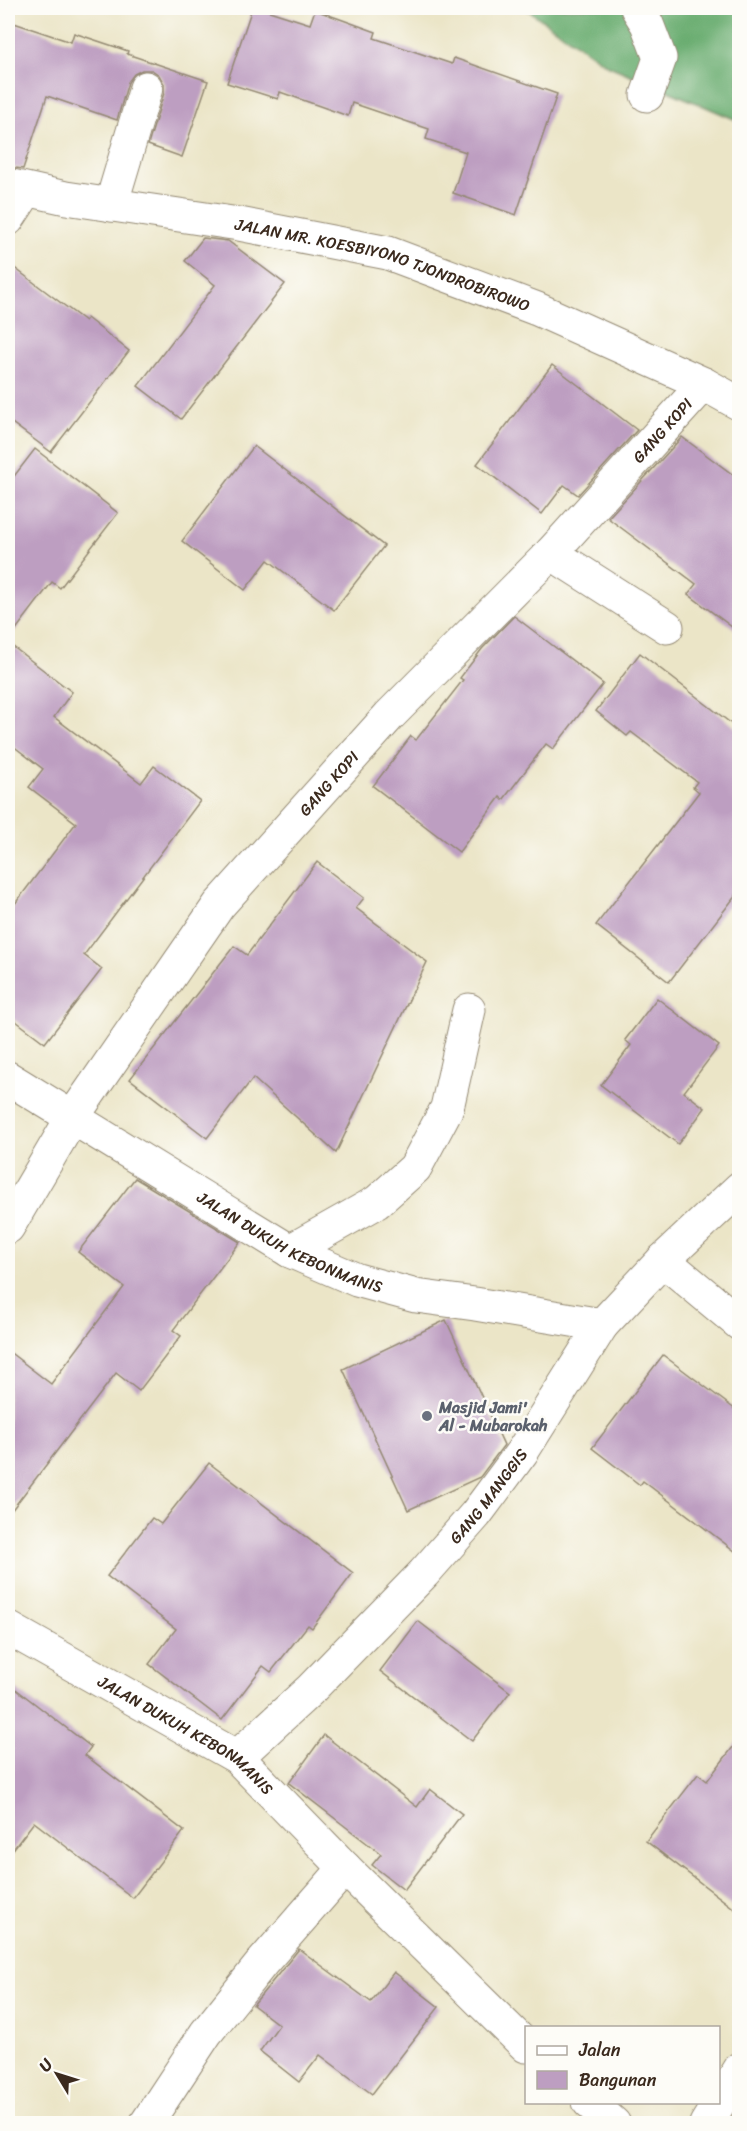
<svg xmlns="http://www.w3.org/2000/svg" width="747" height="2131" viewBox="0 0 747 2131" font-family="Sriracha,sans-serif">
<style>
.forest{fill:#6bad71;stroke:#536c48;stroke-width:1.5}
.building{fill:#bd9ec1}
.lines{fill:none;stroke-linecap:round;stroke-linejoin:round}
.minor-casing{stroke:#938872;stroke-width:35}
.secondary-casing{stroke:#938872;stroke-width:35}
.minor{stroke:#fff;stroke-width:33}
.secondary{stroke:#fff;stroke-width:33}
.worship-dot{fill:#6b7280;stroke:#fdfcf7;stroke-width:2}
.labels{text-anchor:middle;stroke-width:5;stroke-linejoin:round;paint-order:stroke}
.street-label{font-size:16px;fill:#3b2a1e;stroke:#fdfcf7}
.worship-label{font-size:16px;font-weight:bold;fill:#5b616d;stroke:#fdfcf7;text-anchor:start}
</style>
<rect width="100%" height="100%" fill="#fdfcf7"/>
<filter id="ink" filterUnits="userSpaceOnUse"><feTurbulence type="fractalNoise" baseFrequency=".0167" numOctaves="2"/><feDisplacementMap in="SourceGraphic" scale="12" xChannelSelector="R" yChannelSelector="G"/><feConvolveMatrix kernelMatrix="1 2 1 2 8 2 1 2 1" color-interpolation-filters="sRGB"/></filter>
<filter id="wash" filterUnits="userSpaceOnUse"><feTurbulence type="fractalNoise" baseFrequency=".008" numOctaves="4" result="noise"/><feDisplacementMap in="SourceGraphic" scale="24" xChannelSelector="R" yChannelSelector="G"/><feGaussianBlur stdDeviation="1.35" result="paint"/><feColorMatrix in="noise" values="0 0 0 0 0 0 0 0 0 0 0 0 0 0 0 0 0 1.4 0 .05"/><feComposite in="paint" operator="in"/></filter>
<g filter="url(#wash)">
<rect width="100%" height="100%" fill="#ebe5c7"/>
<path class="forest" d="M 525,8 L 739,8 L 739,121 L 607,65 Z"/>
<g id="blocks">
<g class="building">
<path d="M 252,8 L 260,8 L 310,24 L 315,10 L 376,32 L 374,38 L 452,64 L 454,58 L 557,94 L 516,215 L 453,193 L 466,152 L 426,139 L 429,129 L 352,103 L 348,116 L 280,92 L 278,99 L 227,83 Z"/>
<path d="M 8,21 L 71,42 L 74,33 L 128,51 L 127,54 L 208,81 L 182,157 L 148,145 L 164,93 L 164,84 L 159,75 L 152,70 L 142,70 L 134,74 L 128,82 L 117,120 L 47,96 L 23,169 L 8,167 Z"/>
<path d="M 203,238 L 228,241 L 285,284 L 181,419 L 138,386 L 215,285 L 185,261 Z"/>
<path d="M 8,263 L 85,321 L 87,318 L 129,351 L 51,452 L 8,420 Z"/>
<path d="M 552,365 L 637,430 L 578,495 L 564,485 L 542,514 L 477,464 Z"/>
<path d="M 682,437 L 740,480 L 740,633 L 688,594 L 696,584 L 608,518 Z"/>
<path d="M 254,446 L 384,546 L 334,610 L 268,560 L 245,590 L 182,541 Z"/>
<path d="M 35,449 L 118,513 L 60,588 L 52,582 L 8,640 L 8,484 Z"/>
<path d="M 514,616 L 603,684 L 553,749 L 546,744 L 503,800 L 500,797 L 459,852 L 373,786 L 411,736 L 416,740 L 463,680 L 460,678 L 482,649 Z"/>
<path d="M 8,643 L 72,692 L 54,717 L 141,783 L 154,766 L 200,801 L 84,955 L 102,969 L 45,1043 L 8,1015 L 8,913 L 76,823 L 29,787 L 43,769 L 8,742 Z"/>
<path d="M 640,653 L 737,728 L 740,725 L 740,890 L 669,982 L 596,925 L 699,792 L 693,787 L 697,782 L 631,732 L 627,736 L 596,711 Z"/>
<path d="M 317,862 L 364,898 L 356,908 L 427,962 L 336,1153 L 253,1078 L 207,1138 L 130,1079 L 234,946 L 247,955 Z"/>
<path d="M 657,998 L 719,1046 L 684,1092 L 705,1108 L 678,1144 L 601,1085 L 631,1045 L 625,1040 Z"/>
<path d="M 135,1178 L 240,1242 L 173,1330 L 181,1336 L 139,1391 L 116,1373 L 8,1515 L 8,1351 L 51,1384 L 124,1287 L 78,1252 Z"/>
<path d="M 446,1320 L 504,1445 L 480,1477 L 408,1510 L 343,1369 Z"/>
<path d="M 663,1355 L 740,1413 L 740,1555 L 643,1481 L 640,1485 L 592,1448 Z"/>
<path d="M 209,1463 L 353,1573 L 312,1628 L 308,1625 L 271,1672 L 263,1666 L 222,1720 L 149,1664 L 176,1629 L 107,1576 L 152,1518 L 161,1524 Z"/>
<path d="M 418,1621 L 510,1692 L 472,1741 L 380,1671 Z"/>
<path d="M 8,1683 L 91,1747 L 85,1755 L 184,1831 L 133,1898 L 34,1822 L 8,1856 Z"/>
<path d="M 324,1735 L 417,1807 L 430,1789 L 462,1814 L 404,1890 L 372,1865 L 381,1854 L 289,1783 Z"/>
<path d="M 740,1738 L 740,1913 L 646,1841 L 698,1774 L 707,1781 Z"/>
<path d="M 299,1949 L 371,2002 L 394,1972 L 439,2007 L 372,2094 L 320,2055 L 299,2082 L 260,2051 L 279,2025 L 253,2005 Z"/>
</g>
</g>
</g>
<g filter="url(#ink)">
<use href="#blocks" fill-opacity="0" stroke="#938872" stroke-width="1.5"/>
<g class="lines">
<g class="minor-casing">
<g id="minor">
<path d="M 637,8 L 647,24 L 660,58 L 647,95"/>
<path d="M 111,205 L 146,88"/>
<path d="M 8,219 L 27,190"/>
<path d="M 551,553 L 667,627"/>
<path id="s1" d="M 8,1078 L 290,1251 L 357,1280 L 416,1296 L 475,1304 L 602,1325"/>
<path id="s2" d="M 8,1227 L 72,1118 L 219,905 L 389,716 L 551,553 L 704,384"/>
<path d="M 290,1251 L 377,1202 L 415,1168 L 447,1108 L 469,1010"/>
<path d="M 663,1260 L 740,1324"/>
<path id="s3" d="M 8,1628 L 237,1757 L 345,1868 L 526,2046"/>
<path id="s4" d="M 237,1757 L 310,1690 L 424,1573 L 476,1514 L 522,1452 L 602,1325 L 663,1260 L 740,1188"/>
<path d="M 589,2102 L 614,2124"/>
<path d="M 146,2124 L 206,2033 L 262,1963 L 345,1868"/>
<path d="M 706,2124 L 740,2069"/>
</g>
</g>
<g class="secondary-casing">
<g id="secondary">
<path id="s5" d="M 8,185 L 66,198 L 239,224 L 388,253 L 537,309 L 704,384 L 740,404"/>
</g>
</g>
<use href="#minor" class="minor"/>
<use href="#secondary" class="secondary"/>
</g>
</g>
<circle class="worship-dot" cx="427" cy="1416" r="6"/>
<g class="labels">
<g class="street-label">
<text dy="6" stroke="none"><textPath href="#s5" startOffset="384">JALAN MR. KOESBIYONO TJONDROBIROWO</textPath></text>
<text dy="6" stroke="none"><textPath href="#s2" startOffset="1035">GANG KOPI</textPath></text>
<text dy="6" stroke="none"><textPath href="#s2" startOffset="549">GANG KOPI</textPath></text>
<text dy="6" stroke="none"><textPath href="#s1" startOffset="327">JALAN DUKUH KEBONMANIS</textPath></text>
<text dy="6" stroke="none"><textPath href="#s4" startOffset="363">GANG MANGGIS</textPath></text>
<text dy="6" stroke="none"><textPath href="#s3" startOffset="208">JALAN DUKUH KEBONMANIS</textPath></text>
</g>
<g class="worship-label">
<text x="439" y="1413">Masjid Jami'<tspan x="439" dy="18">Al - Mubarokah</tspan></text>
</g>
</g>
<rect width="747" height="2131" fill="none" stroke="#fdfcf7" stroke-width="30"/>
<rect x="525" y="2026" width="195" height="78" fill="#fdfcf7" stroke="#afa8a0" stroke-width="1.5"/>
<rect x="537" y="2046" width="30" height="9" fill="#ffffff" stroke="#afa8a0" stroke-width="1.5"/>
<text x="579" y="2056" font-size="18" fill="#3b2a1e">Jalan</text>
<rect x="537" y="2071" width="30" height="18" fill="#bd9ec1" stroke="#afa8a0" stroke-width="1.5"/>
<text x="579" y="2086" font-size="18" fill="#3b2a1e">Bangunan</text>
<g transform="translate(57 2074) rotate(308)" stroke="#fdfcf7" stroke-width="4.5" paint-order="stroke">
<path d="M0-4.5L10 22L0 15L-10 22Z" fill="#3b2a1e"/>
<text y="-9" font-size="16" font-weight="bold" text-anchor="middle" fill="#3b2a1e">U</text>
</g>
</svg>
